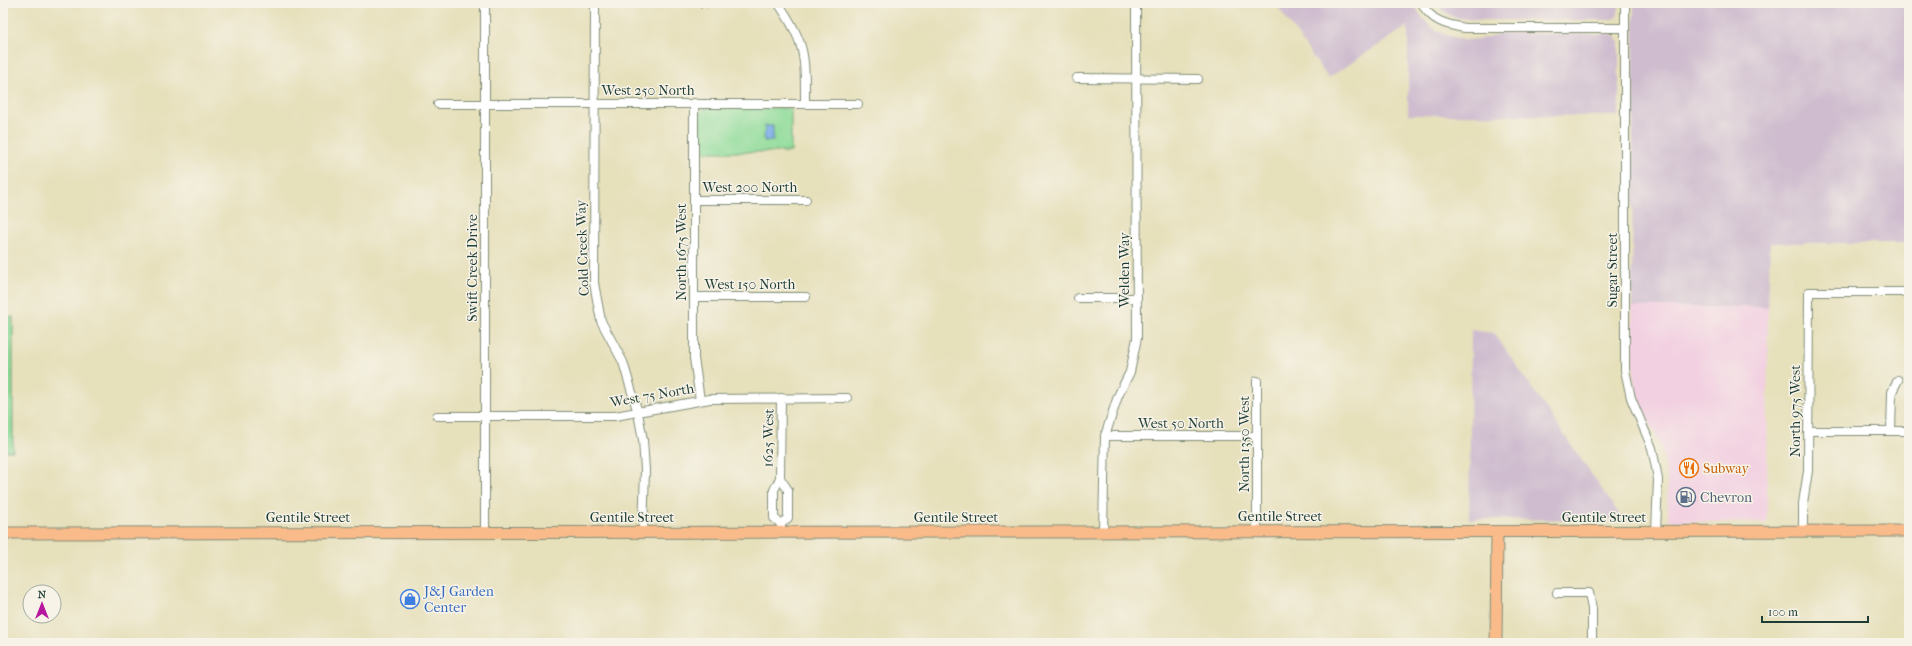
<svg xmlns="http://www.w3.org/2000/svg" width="1912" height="646" viewBox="0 0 1912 646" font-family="'IM FELL French Canon',serif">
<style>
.built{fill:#f2cfe1}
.industrial{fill:#cfbdcf}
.green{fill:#90dc9a;stroke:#588c67}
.water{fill:#7eaee9;stroke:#4e768e}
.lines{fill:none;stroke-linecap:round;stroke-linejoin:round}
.minor-casing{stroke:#828e78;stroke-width:10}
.major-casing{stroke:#828e78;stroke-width:13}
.minor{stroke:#fff;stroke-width:8}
.major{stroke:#fabb8b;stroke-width:11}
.labels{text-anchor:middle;stroke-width:3;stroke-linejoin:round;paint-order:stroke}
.street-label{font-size:14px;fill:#1f3d34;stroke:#f7f3e8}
.food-label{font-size:14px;fill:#c56008;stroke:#f7f3e8;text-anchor:start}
.service-label{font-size:14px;fill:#4e5e75;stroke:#f7f3e8;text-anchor:start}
.shop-label{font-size:14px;fill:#366cbe;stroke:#f7f3e8;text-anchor:start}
</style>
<rect width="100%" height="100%" fill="#f7f3e8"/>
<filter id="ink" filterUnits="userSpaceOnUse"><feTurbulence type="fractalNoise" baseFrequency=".025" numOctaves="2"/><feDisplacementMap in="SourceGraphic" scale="8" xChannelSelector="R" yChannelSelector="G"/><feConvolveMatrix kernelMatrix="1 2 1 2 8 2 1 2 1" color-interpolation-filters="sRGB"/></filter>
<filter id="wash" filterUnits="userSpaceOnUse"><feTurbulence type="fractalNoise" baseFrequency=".012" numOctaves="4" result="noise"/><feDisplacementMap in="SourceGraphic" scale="16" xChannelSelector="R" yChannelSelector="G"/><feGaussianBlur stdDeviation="0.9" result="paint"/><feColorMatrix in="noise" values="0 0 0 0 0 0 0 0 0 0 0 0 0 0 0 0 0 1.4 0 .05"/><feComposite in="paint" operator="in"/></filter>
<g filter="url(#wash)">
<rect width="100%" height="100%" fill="#e6e0bb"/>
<path class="built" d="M 1632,307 L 1768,307 L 1767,523 L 1672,521 L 1668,518 L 1667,478 L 1663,454 L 1657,438 L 1640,403 L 1634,380 Z"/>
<g class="industrial">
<path d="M 1275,3 L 1413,3 L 1422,17 L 1431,27 L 1443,34 L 1464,40 L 1480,39 L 1502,33 L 1611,34 L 1617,37 L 1619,43 L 1619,116 L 1408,115 L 1408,26 L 1328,78 Z"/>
<path d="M 1436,3 L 1619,3 L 1619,8 L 1617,17 L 1609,20 L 1475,20 L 1453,17 L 1444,12 Z"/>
<path d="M 1634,3 L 1909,3 L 1909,243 L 1770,243 L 1768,307 L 1632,307 Z"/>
<path d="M 1471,330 L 1494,333 L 1623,520 L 1469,519 Z"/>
</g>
<g class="green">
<path d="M 704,108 L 791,108 L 791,152 L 698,152 L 699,113 Z"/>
<rect x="3" y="317" width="10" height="134"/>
</g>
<path class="water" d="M 765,126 L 773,126 L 773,141 L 764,141 Z"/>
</g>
<g filter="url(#ink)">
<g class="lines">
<g class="minor-casing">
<g id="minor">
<path d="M 485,3 L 485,532"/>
<path d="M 595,3 L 594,283 L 601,321 L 623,362 L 638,413 L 643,440 L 645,470 L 643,532"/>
<path d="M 703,3 L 705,3"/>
<path d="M 778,3 C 806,43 805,56 805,104"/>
<path d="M 1422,3 C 1430,21 1447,25 1465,28 L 1624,28"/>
<path d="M 1625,3 L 1625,370 L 1631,398 L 1652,448 L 1656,468 L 1658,480 L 1656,532"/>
<path d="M 1077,78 L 1198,79"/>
<path d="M 694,103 L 694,358 L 700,400"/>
<path d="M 438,104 L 858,104"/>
<path d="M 694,200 L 806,200"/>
<path d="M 694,297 L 806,297"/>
<path d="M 1078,298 L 1137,298"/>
<path d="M 1257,381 L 1257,531"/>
<path d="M 437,416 L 615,416 L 710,399 L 847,398"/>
<path d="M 1808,431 L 1909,431"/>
<path d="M 1891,431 L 1892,392 L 1898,380"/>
<path d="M 1105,436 L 1257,436"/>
<path d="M 780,478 L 788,490 L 788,518 L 781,524"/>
<path d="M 1103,531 L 1105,436 L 1118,396 L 1130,372 L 1137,338 L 1136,3"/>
<path d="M 1803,531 L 1803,503 L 1808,471 L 1809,292 L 1909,292"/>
<path d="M 781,532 L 781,524 L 774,518 L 774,490 L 780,478 L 781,398"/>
<path d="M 1557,593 L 1589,593 L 1592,609 L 1592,643"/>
</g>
</g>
<g class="major-casing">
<g id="major">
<path d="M 3,533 L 1909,531"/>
<path d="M 1496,643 L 1497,532"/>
</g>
</g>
<use href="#minor" class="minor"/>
<use href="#major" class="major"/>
</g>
</g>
<defs>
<g id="restaurant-ring" transform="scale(1)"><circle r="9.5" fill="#f7f3e8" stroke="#e8710a" stroke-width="1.5"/><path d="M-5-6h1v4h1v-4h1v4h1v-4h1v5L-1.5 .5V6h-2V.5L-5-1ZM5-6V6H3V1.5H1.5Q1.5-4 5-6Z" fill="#e8710a"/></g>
<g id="fuel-ring" transform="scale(1)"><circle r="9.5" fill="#f7f3e8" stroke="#5c6f8a" stroke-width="1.5"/><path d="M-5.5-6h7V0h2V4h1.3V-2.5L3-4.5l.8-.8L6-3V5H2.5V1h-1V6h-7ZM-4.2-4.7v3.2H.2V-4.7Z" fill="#5c6f8a"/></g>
<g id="shop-ring" transform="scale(1)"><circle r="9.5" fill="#f7f3e8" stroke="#3f7fe0" stroke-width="1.5"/><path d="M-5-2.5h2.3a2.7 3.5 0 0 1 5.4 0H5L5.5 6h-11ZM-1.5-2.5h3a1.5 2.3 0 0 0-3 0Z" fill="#3f7fe0"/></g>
</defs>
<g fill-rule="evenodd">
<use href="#restaurant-ring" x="1689" y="468"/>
<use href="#fuel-ring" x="1686" y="497"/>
<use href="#shop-ring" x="410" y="599"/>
</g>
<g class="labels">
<g class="street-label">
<text x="648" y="95">West 250 North</text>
<text x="750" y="192">West 200 North</text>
<text transform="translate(582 248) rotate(-92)" y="5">Cold Creek Way</text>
<text transform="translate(681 252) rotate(-90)" y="5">North 1675 West</text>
<text transform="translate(472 268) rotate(-90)" y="5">Swift Creek Drive</text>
<text transform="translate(1124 270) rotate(-90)" y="5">Welden Way</text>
<text transform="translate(1612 270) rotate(-90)" y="5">Sugar Street</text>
<text x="750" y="289">West 150 North</text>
<text transform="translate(652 395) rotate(-10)" y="5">West 75 North</text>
<text transform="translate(1795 411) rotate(-90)" y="5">North 975 West</text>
<text x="1181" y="428">West 50 North</text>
<text transform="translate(768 438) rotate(-89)" y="5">1625 West</text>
<text transform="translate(1244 444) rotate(-90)" y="5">North 1350 West</text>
<text x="1280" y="521">Gentile Street</text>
<text x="308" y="522">Gentile Street</text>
<text x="632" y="522">Gentile Street</text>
<text x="956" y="522">Gentile Street</text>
<text x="1604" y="522">Gentile Street</text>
</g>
<g class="food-label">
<text x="1703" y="473">Subway</text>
</g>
<g class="service-label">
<text x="1700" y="502">Chevron</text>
</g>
<g class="shop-label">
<text x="424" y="596">J&amp;J Garden<tspan x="424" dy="16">Center</tspan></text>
</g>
</g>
<rect width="1912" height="646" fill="none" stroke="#f7f3e8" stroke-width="16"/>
<g transform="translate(42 604)"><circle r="19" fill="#f7f3e8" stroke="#a1aaa0"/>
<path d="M0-3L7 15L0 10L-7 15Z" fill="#b5179e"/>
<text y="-6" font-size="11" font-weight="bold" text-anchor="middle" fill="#1f3d34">N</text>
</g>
<path d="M1762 616v6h106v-6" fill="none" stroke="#1f3d34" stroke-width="2"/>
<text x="1768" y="616" font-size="12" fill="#1f3d34" stroke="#f7f3e8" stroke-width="3" paint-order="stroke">100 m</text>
</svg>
